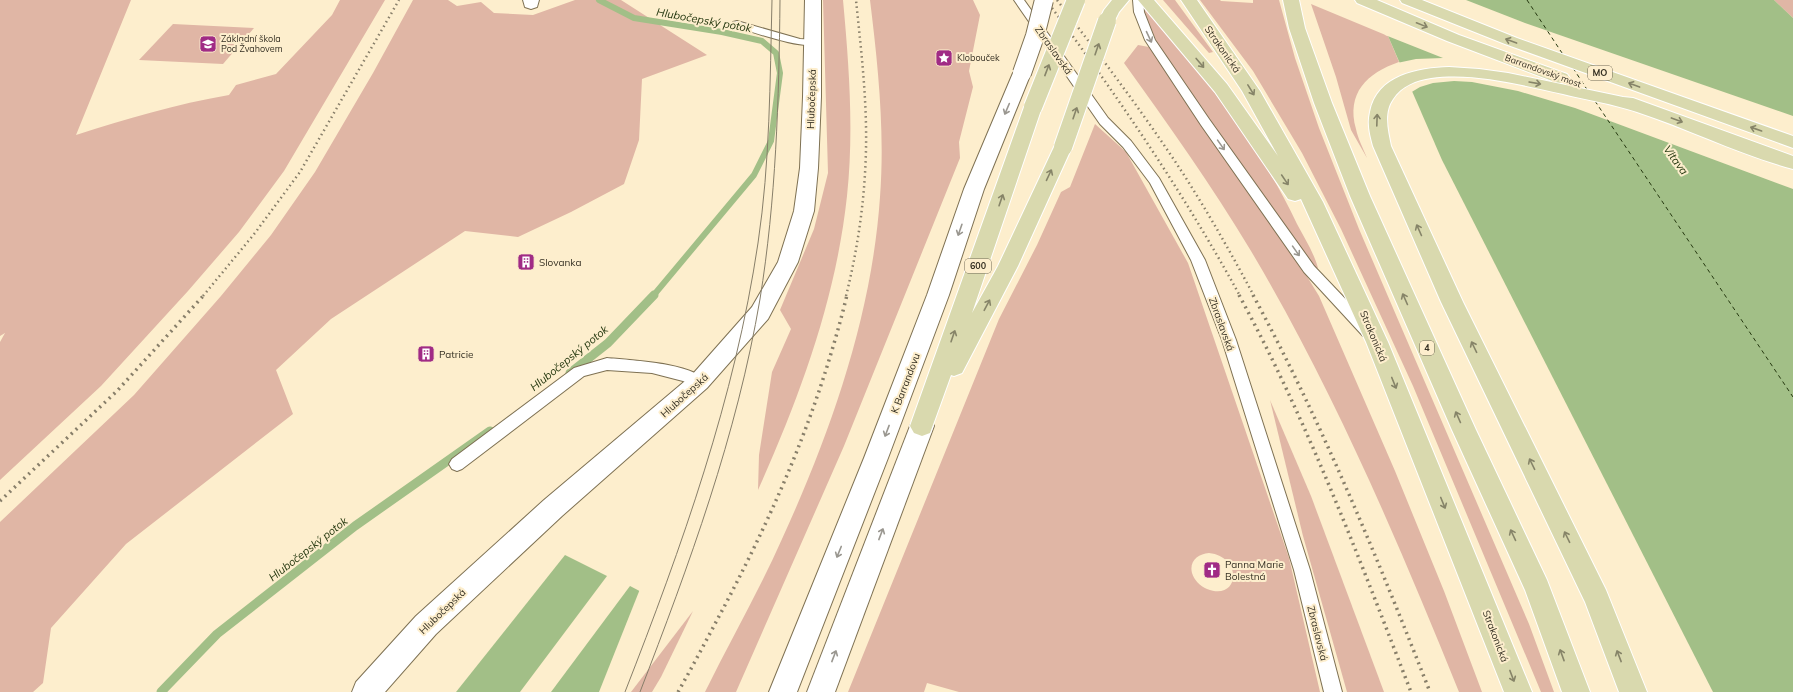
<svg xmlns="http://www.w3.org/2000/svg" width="1793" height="692" viewBox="0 0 1793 692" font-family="Mulish,sans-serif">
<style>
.green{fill:#e0b6a5;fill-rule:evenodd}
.water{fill:#a2bf87}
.pier{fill:#fdeecd}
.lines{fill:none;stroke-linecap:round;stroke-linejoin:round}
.stream-far1{stroke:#a2bf87;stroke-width:6}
.stream{stroke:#a2bf87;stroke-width:9}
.ferry{stroke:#25380f;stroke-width:1;stroke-dasharray:4 3.5;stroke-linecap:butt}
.service-casing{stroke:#7e7153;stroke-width:2}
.minor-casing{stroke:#7e7153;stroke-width:2}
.tertiary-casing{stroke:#7e7153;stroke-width:2}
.secondary-casing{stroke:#7e7153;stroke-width:2}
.primary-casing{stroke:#fff;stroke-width:2}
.service{fill:#fff;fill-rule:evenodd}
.minor{fill:#fff;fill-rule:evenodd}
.tertiary{fill:#fff;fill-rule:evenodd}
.secondary{fill:#fff;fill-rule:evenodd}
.primary{fill:#d9d9ae;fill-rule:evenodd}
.tram{stroke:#877e69;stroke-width:1}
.rail-far1{stroke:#877e69;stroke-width:2.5;stroke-dasharray:1.5 3.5;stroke-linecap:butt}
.rail{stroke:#877e69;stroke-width:3.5;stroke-dasharray:2 4.5;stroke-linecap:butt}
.secondary-bridge-casing{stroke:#7e7153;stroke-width:20;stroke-linecap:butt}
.primary-bridge-casing{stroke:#fff;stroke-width:20;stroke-linecap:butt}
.secondary-bridge{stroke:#fff;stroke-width:18}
.primary-bridge{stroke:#d9d9ae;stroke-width:18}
.oneway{stroke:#868468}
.oneway2{stroke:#9a9790}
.labels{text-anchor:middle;stroke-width:4;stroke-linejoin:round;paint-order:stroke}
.far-poi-label{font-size:9px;fill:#342f22;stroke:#fdeecd;text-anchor:start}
.far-street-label{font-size:9px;fill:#342f22;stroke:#fdeecd}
.shield{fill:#fdeecd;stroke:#706855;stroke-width:1}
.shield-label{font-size:9px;font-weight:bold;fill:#342f22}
.street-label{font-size:10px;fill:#342f22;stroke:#fdeecd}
.poi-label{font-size:10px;fill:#342f22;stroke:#fdeecd;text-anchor:start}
.water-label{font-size:11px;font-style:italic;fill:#25380f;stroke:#fdeecd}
</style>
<rect width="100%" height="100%" fill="#fdeecd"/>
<g class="green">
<path d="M 0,0 L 131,0 L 76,135 C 126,119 176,104 229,95 L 236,85 L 276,74 L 332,15 L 340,0 L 385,0 L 284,171 L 239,232 L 188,291 L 101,386 L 0,480 L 0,342 L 5,333 L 0,336 Z"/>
<path d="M 413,0 L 448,0 L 457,6 L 481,2 L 494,13 L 533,15 L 575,0 L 621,0 L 707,55 L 642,79 L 639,140 L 624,184 L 571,212 L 518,237 L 465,231 L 331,319 L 276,370 L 293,414 L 126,544 L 51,628 L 43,683 L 33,692 L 0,692 L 0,522 L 134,395 L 221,296 L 271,235 L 315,172 L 373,73 Z"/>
<path d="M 823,0 L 843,0 C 849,65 854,131 847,196 C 836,299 800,396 758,490 L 759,455 L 772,372 L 791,329 L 780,310 L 814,229 L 828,173 Z"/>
<path d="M 870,0 L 973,0 L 980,15 L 969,71 L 973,87 L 959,142 L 960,158 L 844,446 L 736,692 L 705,692 C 730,641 759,591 782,539 C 831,432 872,315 880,197 C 885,131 878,65 870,0 Z"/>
<path d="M 1163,0 L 1175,0 L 1213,52 L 1209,53 Z"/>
<path d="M 1200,0 L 1220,0 L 1221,1 L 1253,3 L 1253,0 L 1279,0 L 1295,58 L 1319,128 L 1359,229 L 1529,624 L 1554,692 L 1541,692 L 1413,386 L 1341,229 L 1302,153 L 1253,71 Z"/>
<path d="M 1774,0 L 1793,0 L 1793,18 Z"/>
<path d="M 1311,4 L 1388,36 L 1399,62 C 1367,73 1346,93 1356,129 C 1358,139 1363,148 1367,158 L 1351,130 L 1336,77 Z"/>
<path d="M 1141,6 L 1145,8 C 1202,75 1259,143 1297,224 C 1304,237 1314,253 1318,268 L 1313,267 L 1178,74 L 1157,43 Z"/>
<path d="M 173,24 L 254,28 L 223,64 L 139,60 Z"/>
<path d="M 1138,45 L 1149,47 L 1295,257 L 1319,296 L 1395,471 L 1444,591 L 1482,692 L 1459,692 C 1398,541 1334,391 1251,251 C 1212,186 1168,124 1124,63 Z"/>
<path d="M 1095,124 L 1126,152 L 1188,263 L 1289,558 L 1320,692 L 959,692 L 927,683 L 924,692 L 848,692 L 999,319 L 1037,245 L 1061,192 L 1070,187 ZM 1209,553 C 1244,557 1239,602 1207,589 C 1200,586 1194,580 1192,573 C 1189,561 1198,554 1209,553 Z"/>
<path d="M 1270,400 L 1311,496 L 1384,692 L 1347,692 L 1303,536 Z"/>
<path d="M 693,611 L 661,677 L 652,692 L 631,692 Z"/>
</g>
<g class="water">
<path d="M 1374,0 L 1774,0 L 1793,18 L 1793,692 L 1713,692 L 1442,160 L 1388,36 Z"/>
<path d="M 565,555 L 607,576 L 520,692 L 456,692 Z"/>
<path d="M 630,586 L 674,609 L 616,692 L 551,692 Z"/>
</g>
<g class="pier">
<path d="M 1372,0 L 1466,0 L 1525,23 L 1793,116 L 1793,189 L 1575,108 L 1518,91 L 1472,82 L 1454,81 L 1433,83 L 1420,87 L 1410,93 L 1397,63 L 1416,59 L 1443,58 L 1385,35 Z"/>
<path d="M 640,589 L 675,608 L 676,610 L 618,692 L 599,692 Z"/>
</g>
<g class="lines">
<path class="stream-far1" d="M 599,0 L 634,18 L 722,32 L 762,41 L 776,53 L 780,73 L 771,141 L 754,175 L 653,296"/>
<g class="stream">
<path d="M 570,373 L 608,343 L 654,295"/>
<path d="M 161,692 L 217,634 L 355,526 L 490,431"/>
</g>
<g class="ferry">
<path d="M 1527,0 L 1564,56"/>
<path d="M 1573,68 L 1588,91"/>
<path d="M 1595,101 L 1793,397"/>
</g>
<g class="service-casing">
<g id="service">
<path d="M 1014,0 L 1024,0 L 1108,118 L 1131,141 L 1159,178 L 1205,260 L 1236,340 L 1310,570 L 1342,692 L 1324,692 L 1294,570 L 1222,340 L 1191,260 L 1150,183 L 1123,147 L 1100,124 Z"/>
<path d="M 1133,0 L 1143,0 L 1144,12 L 1155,40 L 1209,119 L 1314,266 L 1373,328 L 1375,332 L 1373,336 L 1368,337 L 1363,336 L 1304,272 L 1201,125 L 1145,40 L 1134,12 Z"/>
<path d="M 737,21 L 800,39 L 817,40 L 818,42 C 809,53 748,30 733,26 L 732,24 L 733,22 Z"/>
<path d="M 607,358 C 627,360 696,363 706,382 L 704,386 L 699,388 L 683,381 L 652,373 L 607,370 L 584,376 L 462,469 L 457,471 L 452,469 L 449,464 L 452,459 L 574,368 Z"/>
</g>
</g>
<g class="minor-casing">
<path id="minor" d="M 523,0 L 539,0 L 537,7 L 531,9 L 525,7 Z"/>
</g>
<g class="tertiary-casing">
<path id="tertiary" d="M 805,0 L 821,0 L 821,97 L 818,168 L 814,211 L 798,262 L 768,319 L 707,388 L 562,516 L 436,634 L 385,692 L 352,692 L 356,682 L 416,616 L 544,500 L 691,376 L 752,307 L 778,262 L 794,211 L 800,168 L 803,97 Z"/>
</g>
<g class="secondary-casing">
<g id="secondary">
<path d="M 1022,68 L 1028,69 L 1031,73 L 984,189 L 949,295 L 888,458 L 797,692 L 769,692 L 864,458 L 927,295 L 964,189 L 1013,73 L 1016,69 Z"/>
<path d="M 922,416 L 930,419 L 934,426 L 835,692 L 807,692 L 910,426 L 914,419 Z"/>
</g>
</g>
<g class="primary-casing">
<g id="primary">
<path d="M 1112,0 L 1129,0 L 1119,12 L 1113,24 L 1107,26 L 1101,24 L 1099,21 L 1104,10 Z"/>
<path d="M 1138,0 L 1154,0 L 1227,84 L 1278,156 L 1242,91 L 1181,0 L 1197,0 L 1260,91 L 1323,202 L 1388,342 L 1532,692 L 1504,692 L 1366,342 L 1301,199 L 1295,201 L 1288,199 L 1215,92 Z"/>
<path d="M 1283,0 L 1299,0 L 1305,28 L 1332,103 L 1370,196 L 1476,430 L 1547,580 L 1590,692 L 1562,692 L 1525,590 L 1452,430 L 1350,196 L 1314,103 L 1289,28 Z"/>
<path d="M 1355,0 L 1377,0 L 1459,35 L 1567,74 L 1570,78 L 1567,82 L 1561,83 L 1555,82 L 1447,41 L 1357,3 Z"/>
<path d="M 1400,0 L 1422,0 L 1517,38 L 1793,136 L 1793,148 L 1505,44 L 1402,3 Z"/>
<path d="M 1449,67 L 1479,69 L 1508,73 L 1623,97 L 1633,98 L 1793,156 L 1793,169 C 1740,155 1689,129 1637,112 C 1613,104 1587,100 1563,94 C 1521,85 1474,72 1431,78 C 1417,80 1401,86 1393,99 C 1383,113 1388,131 1391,146 L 1463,302 L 1606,590 L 1647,692 L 1619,692 L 1585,602 L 1441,302 L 1373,146 C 1370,135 1367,124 1370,112 C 1377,75 1418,68 1449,67 Z"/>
<path d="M 1033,101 L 1039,103 L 1042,107 L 972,313 L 998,266 L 1054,147 L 1056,143 L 1063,141 L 1070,143 L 1072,147 L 1018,266 L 962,373 L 954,376 L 951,375 L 930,433 L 922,436 L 914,433 L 910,426 L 1024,107 L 1027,103 Z"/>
</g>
</g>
<use href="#service" class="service"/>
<use href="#minor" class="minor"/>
<use href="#tertiary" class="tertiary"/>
<use href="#secondary" class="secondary"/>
<use href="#primary" class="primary"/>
<g class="tram">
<path d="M 625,692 C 682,546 735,398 758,243 C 770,163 770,81 772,0"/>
<path d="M 640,692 C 689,565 737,435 760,299 C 776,200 779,100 780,0"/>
</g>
<g class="rail-far1">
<path d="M 1046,0 C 1117,95 1183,192 1240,296"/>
<path d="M 1057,0 C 1101,57 1145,115 1184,175 C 1209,214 1232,255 1254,296"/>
<path d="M 203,296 L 255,233 L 300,172 L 399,0"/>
<path d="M 846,296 C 858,248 865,198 866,149 C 867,99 861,49 856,0"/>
</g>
<g class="rail">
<path d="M 1239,295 C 1308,422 1359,558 1411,692"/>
<path d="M 1253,295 C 1322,423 1377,557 1430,692"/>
<path d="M 0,501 L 117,391 L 204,295"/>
<path d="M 678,692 C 694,664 709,635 724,607 C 778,504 819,409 847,295"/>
</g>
<g class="secondary-bridge-casing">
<path id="secondary-bridge" d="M 1022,73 L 1035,36 L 1044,0"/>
</g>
<g class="primary-bridge-casing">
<g id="primary-bridge">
<path d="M 1033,107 L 1076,0"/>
<path d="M 1063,147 L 1107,21"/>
</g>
</g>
<use href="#secondary-bridge" class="secondary-bridge"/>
<use href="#primary-bridge" class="primary-bridge"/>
</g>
<defs><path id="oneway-shaft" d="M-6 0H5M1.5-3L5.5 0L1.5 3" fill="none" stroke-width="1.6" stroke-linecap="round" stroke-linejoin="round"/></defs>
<g class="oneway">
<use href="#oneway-shaft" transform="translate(1422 25) rotate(22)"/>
<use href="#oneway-shaft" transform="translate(1511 41) rotate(-160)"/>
<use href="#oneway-shaft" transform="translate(1097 49) rotate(-71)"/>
<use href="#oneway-shaft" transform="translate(1200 63) rotate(50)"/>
<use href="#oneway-shaft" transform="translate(1047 70) rotate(-69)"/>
<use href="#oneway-shaft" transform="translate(1535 83) rotate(10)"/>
<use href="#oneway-shaft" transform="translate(1634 85) rotate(-160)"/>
<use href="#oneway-shaft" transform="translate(1251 90) rotate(58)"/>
<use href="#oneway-shaft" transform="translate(1075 113) rotate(-71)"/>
<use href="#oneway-shaft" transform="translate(1377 120) rotate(-88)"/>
<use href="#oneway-shaft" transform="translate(1677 120) rotate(20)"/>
<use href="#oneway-shaft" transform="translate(1756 129) rotate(-161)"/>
<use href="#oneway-shaft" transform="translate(1049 175) rotate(-65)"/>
<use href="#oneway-shaft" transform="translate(1285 180) rotate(56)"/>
<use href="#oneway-shaft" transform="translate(1001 200) rotate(-71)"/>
<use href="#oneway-shaft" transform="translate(1419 230) rotate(-114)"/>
<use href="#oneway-shaft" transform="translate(1405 299) rotate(-114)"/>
<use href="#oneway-shaft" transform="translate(987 305) rotate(-62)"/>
<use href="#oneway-shaft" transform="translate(953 336) rotate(-71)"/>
<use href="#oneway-shaft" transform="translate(1474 347) rotate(-116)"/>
<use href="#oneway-shaft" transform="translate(1394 383) rotate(68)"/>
<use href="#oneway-shaft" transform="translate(1458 417) rotate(-114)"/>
<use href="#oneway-shaft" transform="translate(1532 464) rotate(-116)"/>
<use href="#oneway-shaft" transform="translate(1443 503) rotate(68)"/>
<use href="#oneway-shaft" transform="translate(1513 535) rotate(-115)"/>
<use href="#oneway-shaft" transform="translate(1567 537) rotate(-116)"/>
<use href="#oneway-shaft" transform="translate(1562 655) rotate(-110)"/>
<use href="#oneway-shaft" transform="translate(1619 656) rotate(-111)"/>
<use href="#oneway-shaft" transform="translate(1512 676) rotate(69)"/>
</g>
<g class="oneway2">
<use href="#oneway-shaft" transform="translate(1149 37) rotate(65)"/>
<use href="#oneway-shaft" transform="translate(1007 109) rotate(113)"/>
<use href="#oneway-shaft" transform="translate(1221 145) rotate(55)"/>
<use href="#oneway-shaft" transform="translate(960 230) rotate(109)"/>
<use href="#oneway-shaft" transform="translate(1296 251) rotate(55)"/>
<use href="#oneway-shaft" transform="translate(887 431) rotate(111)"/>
<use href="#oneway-shaft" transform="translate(881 534) rotate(-69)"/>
<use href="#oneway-shaft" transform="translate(839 552) rotate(112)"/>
<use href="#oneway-shaft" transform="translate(834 656) rotate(-69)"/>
</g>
<defs>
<g id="school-square" transform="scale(0.9)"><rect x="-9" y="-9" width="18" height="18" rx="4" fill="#a02b85" stroke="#fdeecd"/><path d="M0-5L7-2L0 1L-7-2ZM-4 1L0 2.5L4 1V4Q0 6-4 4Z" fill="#fff"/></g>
<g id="sight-square" transform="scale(0.9)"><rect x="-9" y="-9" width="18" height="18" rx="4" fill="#a02b85" stroke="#fdeecd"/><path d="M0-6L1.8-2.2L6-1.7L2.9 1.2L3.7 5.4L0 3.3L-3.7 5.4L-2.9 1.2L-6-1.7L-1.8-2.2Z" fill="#fff"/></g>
<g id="building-square" transform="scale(0.9)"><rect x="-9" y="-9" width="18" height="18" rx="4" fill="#a02b85" stroke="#fdeecd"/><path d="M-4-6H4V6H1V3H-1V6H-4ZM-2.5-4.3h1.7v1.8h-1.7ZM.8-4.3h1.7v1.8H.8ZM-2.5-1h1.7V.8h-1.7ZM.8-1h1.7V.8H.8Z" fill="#fff"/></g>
<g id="church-square" transform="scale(0.9)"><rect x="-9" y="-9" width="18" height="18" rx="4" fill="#a02b85" stroke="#fdeecd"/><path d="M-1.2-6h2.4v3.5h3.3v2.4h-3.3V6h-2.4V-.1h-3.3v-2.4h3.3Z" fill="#fff"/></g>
</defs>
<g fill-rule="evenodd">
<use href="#school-square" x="208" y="44"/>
<use href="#sight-square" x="944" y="58"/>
<use href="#building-square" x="526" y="262"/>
<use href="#building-square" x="426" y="354"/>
<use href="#church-square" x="1212" y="570"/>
</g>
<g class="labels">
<g class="far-poi-label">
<text x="221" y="42">Základní škola<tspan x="221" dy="10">Pod Žvahovem</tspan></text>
<text x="957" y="61">Klobouček</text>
</g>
<g class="far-street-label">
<text transform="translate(1543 71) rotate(20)" y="3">Barrandovský most</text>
</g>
<g class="shield">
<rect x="1588" y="66" width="24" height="14" rx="3"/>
<rect x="965" y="259" width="26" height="14" rx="3"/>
<rect x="1420" y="341" width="14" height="14" rx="3"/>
</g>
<g class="shield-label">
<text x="1600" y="76">MO</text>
<text x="978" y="269">600</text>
<text x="1427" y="351">4</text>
</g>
<g class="street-label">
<text transform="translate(1223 49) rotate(55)" y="4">Strakonická</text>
<text transform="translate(1054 50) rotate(55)" y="4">Zbraslavská</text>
<text transform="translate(811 99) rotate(-88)" y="4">Hlubočepská</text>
<text transform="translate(1222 324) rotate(70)" y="4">Zbraslavská</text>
<text transform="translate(1374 336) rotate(67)" y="4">Strakonická</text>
<text transform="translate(905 383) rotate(-69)" y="4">K Barrandovu</text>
<text transform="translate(684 395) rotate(-42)" y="4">Hlubočepská</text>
<text transform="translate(442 611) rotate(-44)" y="4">Hlubočepská</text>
<text transform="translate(1318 633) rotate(76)" y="4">Zbraslavská</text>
<text transform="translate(1496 636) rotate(69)" y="4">Strakonická</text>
</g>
<g class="poi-label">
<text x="539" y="266">Slovanka</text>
<text x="439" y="358">Patricie</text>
<text x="1225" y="568">Panna Marie<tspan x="1225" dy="12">Bolestná</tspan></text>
</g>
<g class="water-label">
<text transform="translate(704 20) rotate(10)" y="4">Hlubočepský potok</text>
<text transform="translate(1676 160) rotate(54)" y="4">Vltava</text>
<text transform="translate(569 358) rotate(-39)" y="4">Hlubočepský potok</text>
<text transform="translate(308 549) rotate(-38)" y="4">Hlubočepský potok</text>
</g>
</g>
</svg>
